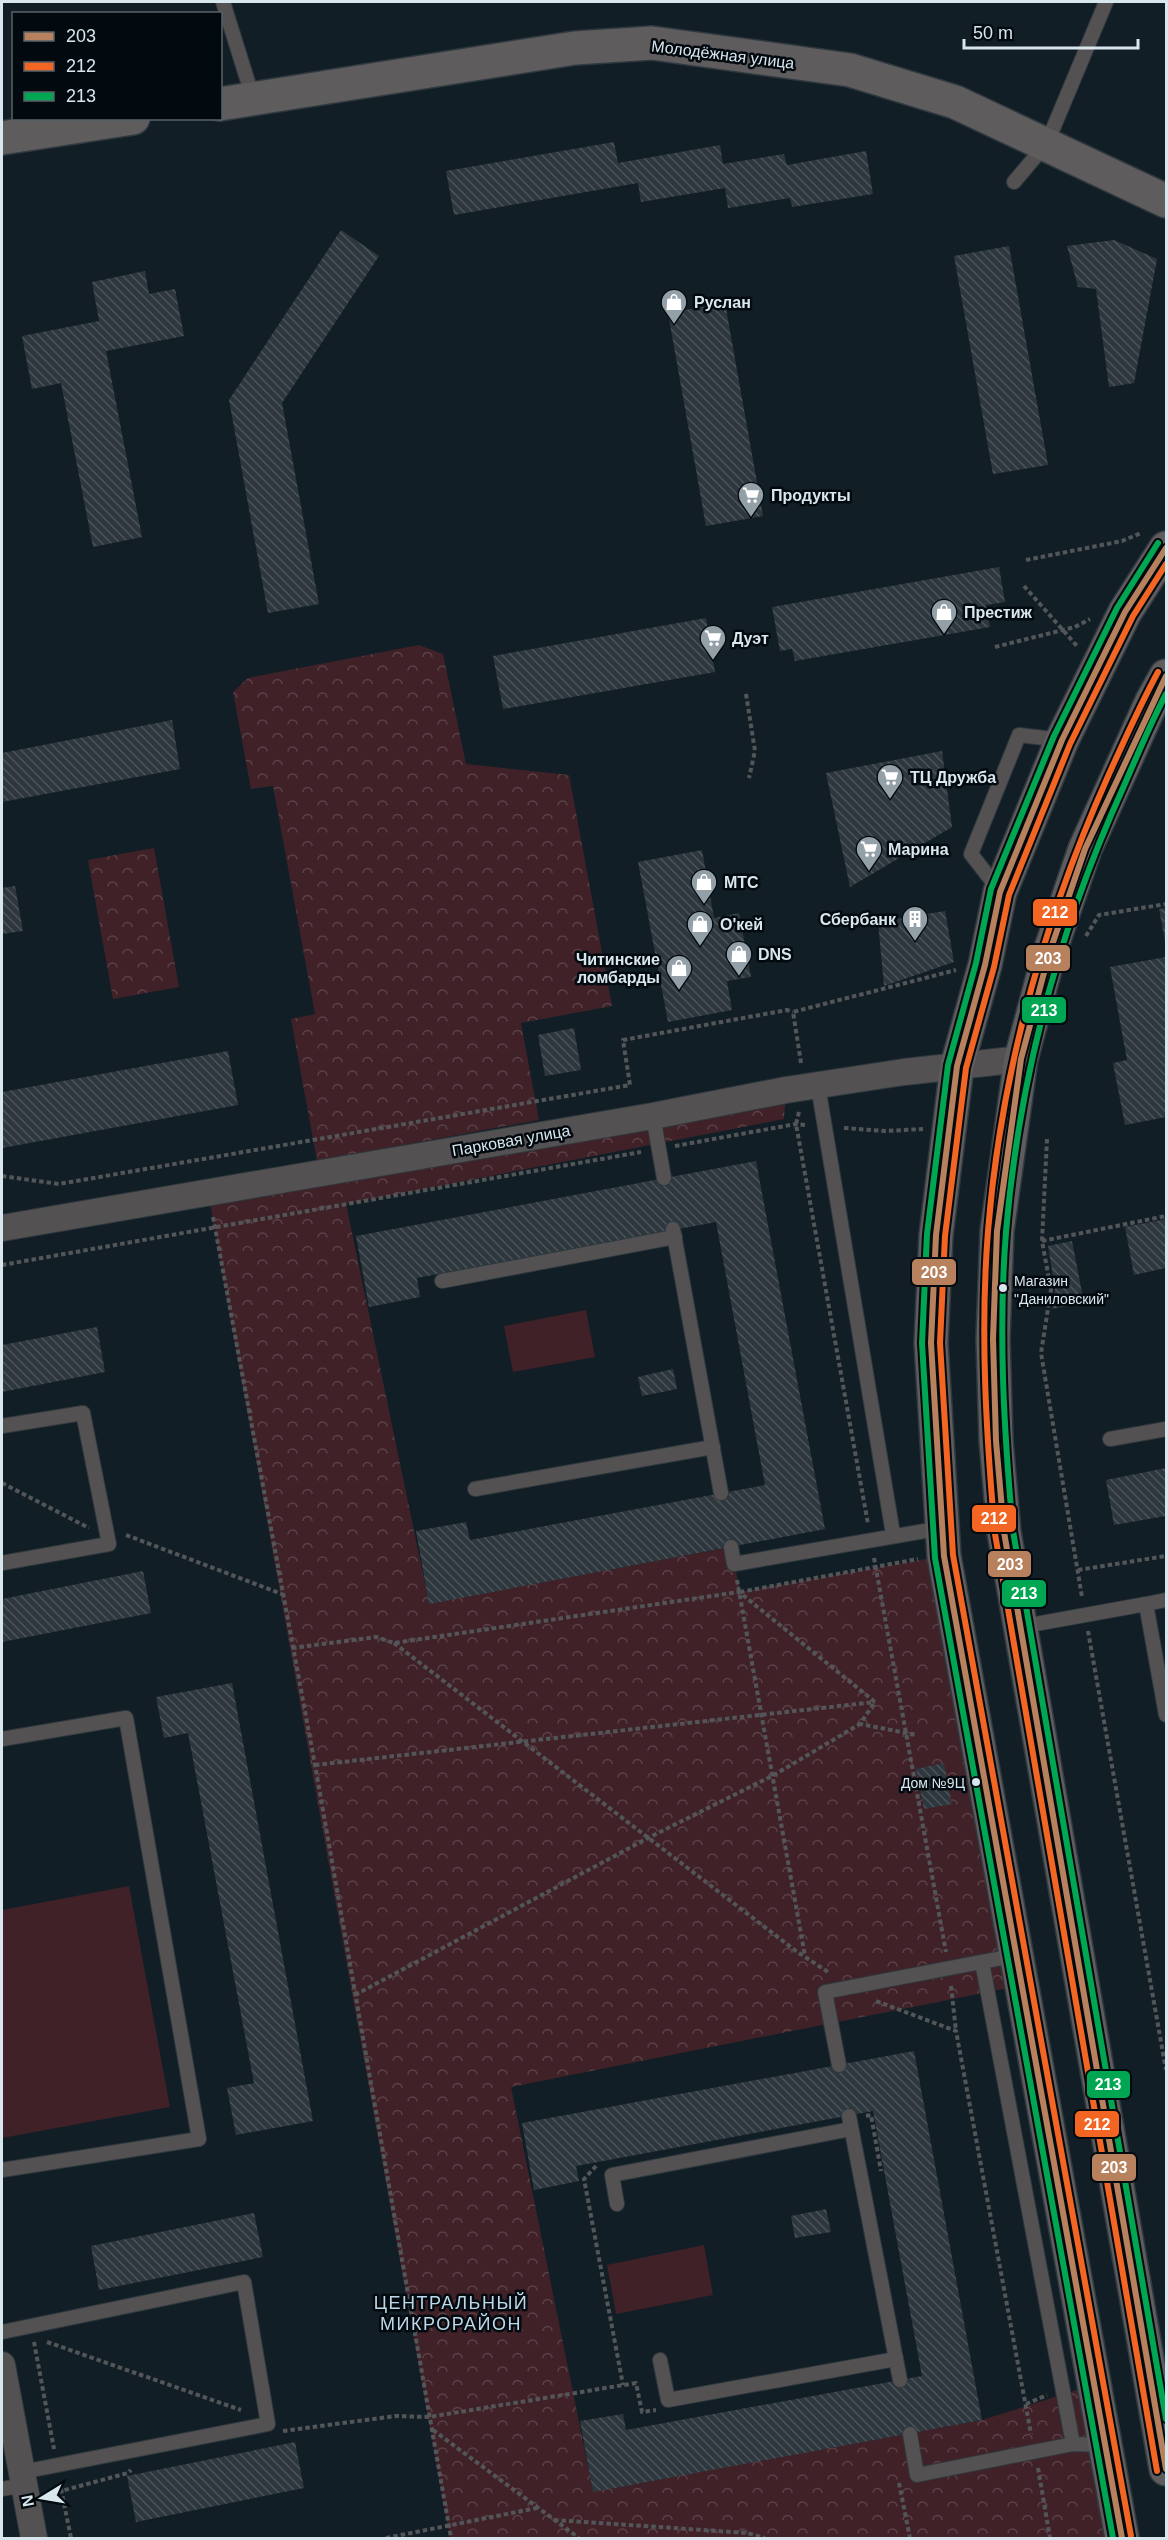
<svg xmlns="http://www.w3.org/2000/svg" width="1168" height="2540" viewBox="0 0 1168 2540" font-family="Arial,sans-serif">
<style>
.forest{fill:url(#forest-crowns)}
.pitch{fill:#402128}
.building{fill:url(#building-back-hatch)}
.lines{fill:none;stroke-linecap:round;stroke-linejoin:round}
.lane-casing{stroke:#2f393f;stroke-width:16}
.street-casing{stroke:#2f393f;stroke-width:28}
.secondary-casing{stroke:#2f393f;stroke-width:36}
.path{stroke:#535659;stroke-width:4;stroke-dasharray:4.5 3;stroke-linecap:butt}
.lane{stroke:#535152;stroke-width:14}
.street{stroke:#535152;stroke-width:26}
.secondary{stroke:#5f5c5e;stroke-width:33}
.bus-1-casing{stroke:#030a0f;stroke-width:10}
.bus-2-casing{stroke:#030a0f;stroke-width:10}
.bus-3-casing{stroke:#030a0f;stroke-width:10}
.bus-1{stroke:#b6815c;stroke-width:6}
.bus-2{stroke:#f26522;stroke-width:6}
.bus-3{stroke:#00a651;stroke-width:6}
.bus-dot{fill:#d8e6ee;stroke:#030a0f;stroke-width:2}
.labels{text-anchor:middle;stroke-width:5;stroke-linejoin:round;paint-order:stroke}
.bus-label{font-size:14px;fill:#d8e6ee;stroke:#030a0f;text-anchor:start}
.street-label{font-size:16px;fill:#d8e6ee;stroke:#030a0f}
.poi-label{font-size:16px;font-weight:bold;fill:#d8e6ee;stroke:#030a0f;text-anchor:start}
.neighbourhood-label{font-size:18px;letter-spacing:1.5px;fill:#bdd8e8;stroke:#030a0f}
.line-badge{stroke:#030a0f;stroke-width:2}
.badge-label{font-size:16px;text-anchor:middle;font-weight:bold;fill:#fff}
</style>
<defs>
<pattern id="forest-crowns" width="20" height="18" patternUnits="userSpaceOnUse" patternTransform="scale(1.5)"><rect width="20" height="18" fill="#402128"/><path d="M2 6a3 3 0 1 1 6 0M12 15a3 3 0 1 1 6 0" fill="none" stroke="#5b4148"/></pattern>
<pattern id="building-back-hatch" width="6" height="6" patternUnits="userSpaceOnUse" patternTransform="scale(1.5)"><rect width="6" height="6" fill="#2d373d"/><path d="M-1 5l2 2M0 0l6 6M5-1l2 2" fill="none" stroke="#4b5459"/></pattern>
</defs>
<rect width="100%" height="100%" fill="#121e25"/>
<g class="forest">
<path d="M 419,645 L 443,654 L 466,764 L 569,775 L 612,1006 L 521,1023 L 539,1120 L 317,1161 L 291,1019 L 315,1014 L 273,786 L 251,789 L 233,692 L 248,678 Z"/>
<path d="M 154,848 L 179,987 L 113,999 L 88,860 Z"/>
<path d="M 786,1090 L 784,1119 L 346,1204 L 429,1603 L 731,1547 L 740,1592 L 944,1556 L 1023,1985 L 511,2087 L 593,2491 L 982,2420 L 1096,2384 L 1122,2538 L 450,2538 L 208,1192 Z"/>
</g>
<g class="pitch">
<path d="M 586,1310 L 595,1357 L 513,1372 L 504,1326 Z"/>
<path d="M 129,1886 L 170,2107 L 2,2138 L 2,1910 Z"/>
<path d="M 704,2245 L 713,2295 L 616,2314 L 607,2265 Z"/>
</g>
<g class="building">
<path d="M 614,142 L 618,163 L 720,145 L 723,164 L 784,154 L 787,165 L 866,151 L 873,194 L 792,207 L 790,198 L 728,208 L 725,188 L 641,202 L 638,183 L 454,215 L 446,171 Z"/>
<path d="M 341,230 L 379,256 L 282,403 L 319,604 L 268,613 L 229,400 Z"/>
<path d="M 1114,240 L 1157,259 L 1134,383 L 1109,387 L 1096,289 L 1078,287 L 1067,246 Z"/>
<path d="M 1009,246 L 1048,465 L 993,474 L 954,256 Z"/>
<path d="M 145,271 L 149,294 L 175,289 L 184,336 L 106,351 L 142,537 L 93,547 L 61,383 L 32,389 L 22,336 L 99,321 L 92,282 Z"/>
<path d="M 725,303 L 763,516 L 706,526 L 668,313 Z"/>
<path d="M 999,567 L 1005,602 L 986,605 L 990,627 L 795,661 L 792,649 L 780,651 L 772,607 Z"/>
<path d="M 706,618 L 715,672 L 503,709 L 493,656 Z"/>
<path d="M 172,720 L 180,769 L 2,802 L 2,753 Z"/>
<path d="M 942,751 L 952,827 L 850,887 L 826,773 Z"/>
<path d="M 702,850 L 714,918 L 739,913 L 751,977 L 727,981 L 732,1010 L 668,1022 L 638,862 Z"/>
<path d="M 15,886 L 23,931 L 2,934 L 2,888 Z"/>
<path d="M 1166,908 L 1166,941 L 1165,941 L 1159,909 Z"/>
<path d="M 945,911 L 954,962 L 884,986 L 878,922 Z"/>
<path d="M 1166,957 L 1166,1117 L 1125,1125 L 1113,1063 L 1127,1060 L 1110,967 Z"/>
<path d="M 574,1028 L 581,1070 L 545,1076 L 538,1035 Z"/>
<path d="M 228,1051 L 238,1105 L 2,1148 L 2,1092 Z"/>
<path d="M 756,1161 L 825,1529 L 429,1604 L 416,1531 L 466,1522 L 470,1540 L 765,1485 L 716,1222 L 417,1278 L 420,1297 L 369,1307 L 356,1236 Z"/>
<path d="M 1166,1219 L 1166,1268 L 1134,1275 L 1125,1227 Z"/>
<path d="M 1072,1241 L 1084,1303 L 1052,1309 L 1055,1288 L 1048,1246 Z"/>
<path d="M 97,1327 L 105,1372 L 2,1392 L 2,1345 Z"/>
<path d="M 673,1369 L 677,1389 L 642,1396 L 638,1377 Z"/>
<path d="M 1166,1468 L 1166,1516 L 1114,1525 L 1106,1480 Z"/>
<path d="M 143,1571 L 151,1613 L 2,1642 L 2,1599 Z"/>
<path d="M 232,1683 L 313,2121 L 236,2135 L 227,2088 L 254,2083 L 188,1733 L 164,1738 L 156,1697 Z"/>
<path d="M 944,1763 L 952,1804 L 924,1809 L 916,1769 Z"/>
<path d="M 914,2051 L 982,2420 L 593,2492 L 580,2421 L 623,2414 L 626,2430 L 922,2376 L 873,2111 L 576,2166 L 579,2181 L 534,2190 L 522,2123 Z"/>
<path d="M 826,2209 L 831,2232 L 795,2238 L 791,2216 Z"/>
<path d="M 254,2213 L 263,2257 L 99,2290 L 91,2246 Z"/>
<path d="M 295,2442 L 304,2488 L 136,2522 L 127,2476 Z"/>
</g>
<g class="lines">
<g class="lane-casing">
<g id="lane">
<path d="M 223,2 L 253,98"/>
<path d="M 1014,182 L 1047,143 L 1106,2"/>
<path d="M 999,890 L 971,854 L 1019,735 L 1062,740"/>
<path d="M 818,1086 L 893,1534"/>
<path d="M 653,1116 L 664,1178"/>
<path d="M 673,1229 L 721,1493"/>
<path d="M 442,1281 L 675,1237"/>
<path d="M 2,1426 L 83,1413 L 109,1544 L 2,1563"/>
<path d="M 1110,1439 L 1166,1429"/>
<path d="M 475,1489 L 713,1447"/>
<path d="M 731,1547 L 734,1564 L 942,1528"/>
<path d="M 1146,1604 L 1166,1600"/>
<path d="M 1019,1627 L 1146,1604 L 1166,1715"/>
<path d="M 2,1739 L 126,1718 L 199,2139 L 2,2170"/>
<path d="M 982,1962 L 1073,2444"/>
<path d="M 839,2065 L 825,1992 L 1017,1955"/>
<path d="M 849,2116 L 900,2380"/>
<path d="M 617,2204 L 612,2175 L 851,2129"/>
<path d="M 2,2332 L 244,2282 L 268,2424 L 22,2472"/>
<path d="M 660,2360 L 668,2400 L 896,2359"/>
<path d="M 910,2434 L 917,2475 L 1073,2444 L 1106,2445"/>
<path d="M 2,2489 L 24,2485"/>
</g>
</g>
<g class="street-casing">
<g id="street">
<path d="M 2,1228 L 653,1116 L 786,1090 L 904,1072 L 1021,1059"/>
<path d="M 2,2365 L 34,2538"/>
</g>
</g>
<g class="secondary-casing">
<g id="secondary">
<path d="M 220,104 L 575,48 L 652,43 L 850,70 L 955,102 L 1166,201"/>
<path d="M 2,138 L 133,118"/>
<path d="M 1166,676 L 1152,701 L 1085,849 L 1049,954 L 1021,1059 L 997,1231 L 993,1339 L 996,1441 L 1004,1532 L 1166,2469"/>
<path d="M 1122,2538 L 944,1556 L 931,1343 L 936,1235 L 957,1066 L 985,965 L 1000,892 L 1062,740 L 1125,612 L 1166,548"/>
</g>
</g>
<g class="path">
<path d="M 1026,560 L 1122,541 L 1141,533"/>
<path d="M 1024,586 L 1077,646"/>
<path d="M 995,647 L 1075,627 L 1090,619"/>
<path d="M 746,694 L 755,751 L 749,778"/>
<path d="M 1086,936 L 1099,915 L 1166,904"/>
<path d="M 801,1063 L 793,1012 L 956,970"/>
<path d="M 799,1112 L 796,1124 L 868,1524"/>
<path d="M 844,1128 L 885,1131 L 923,1129"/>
<path d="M 1047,1139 L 1042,1241 L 1051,1290 L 1041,1353 L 1082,1597"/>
<path d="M 675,1146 L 796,1124 L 806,1125"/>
<path d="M 2,1176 L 59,1184 L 630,1085 L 623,1040 L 787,1010 L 793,1012"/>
<path d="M 213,1217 L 315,1765 L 451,2538"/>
<path d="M 1042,1241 L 1166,1216"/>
<path d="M 2,1265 L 641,1152"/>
<path d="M 2,1483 L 89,1528"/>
<path d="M 126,1535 L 282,1594"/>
<path d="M 874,1558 L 946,1952"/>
<path d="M 1078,1570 L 1166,1556"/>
<path d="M 737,1580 L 805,1956"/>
<path d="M 740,1592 L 918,1559"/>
<path d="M 1088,1631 L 1166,2070"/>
<path d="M 394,1643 L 796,1951 L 828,1972"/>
<path d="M 292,1648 L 376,1637 L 394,1643 L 739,1592 L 875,1702 L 860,1724 L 917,1735"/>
<path d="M 315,1765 L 875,1702"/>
<path d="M 951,1986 L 956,2031"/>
<path d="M 355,1995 L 650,1837 L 774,1775 L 860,1724"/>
<path d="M 876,2001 L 956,2031 L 1031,2434"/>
<path d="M 866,2116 L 871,2115 L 881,2171"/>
<path d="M 596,2166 L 584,2179 L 623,2385"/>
<path d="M 34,2342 L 54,2449"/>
<path d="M 47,2342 L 241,2410"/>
<path d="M 1026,2404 L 1047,2395"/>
<path d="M 433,2430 L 579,2538"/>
<path d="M 283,2431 L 396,2416 L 429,2417 L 636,2383 L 642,2412 L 656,2410"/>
<path d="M 1038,2468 L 1050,2538"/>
<path d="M 899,2483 L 910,2538"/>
<path d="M 61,2489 L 71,2538"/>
<path d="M 50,2494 L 128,2473 L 131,2470"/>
<path d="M 554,2520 L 747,2533 L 765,2538"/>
<path d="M 386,2538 L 537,2508"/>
</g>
<use href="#lane" class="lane"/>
<use href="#street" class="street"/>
<use href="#secondary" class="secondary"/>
<g class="bus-1-casing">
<g id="bus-1">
<path d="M 1166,676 L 1085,849 L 1049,954 L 1021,1059 L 997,1231 L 993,1339 L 996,1441 L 1004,1532 L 1166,2469"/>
<path d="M 1122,2538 L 944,1556 L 931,1343 L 936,1235 L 957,1066 L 985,965 L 1000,892 L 1062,740 L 1125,612 L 1166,548"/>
</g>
</g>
<g class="bus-2-casing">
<g id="bus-2">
<path d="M 1157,2471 L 995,1534 C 986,1433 980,1331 988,1231 C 1001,1071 1044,919 1109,774 C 1125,739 1140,705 1158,672"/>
<path d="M 1131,2536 L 953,1555 L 940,1343 L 945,1236 L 966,1068 L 994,967 L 1009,895 L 1070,744 L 1133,616 L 1166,564"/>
</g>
</g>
<g class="bus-3-casing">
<g id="bus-3">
<path d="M 1166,694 C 1150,724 1137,756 1123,788 C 1059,929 1019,1078 1006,1232 C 998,1332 1004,1432 1013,1531 L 1166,2419"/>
<path d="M 1113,2538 L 935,1558 L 922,1343 L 927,1234 L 948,1065 L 976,963 L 991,889 L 1054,736 L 1117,608 L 1158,543"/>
</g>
</g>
<use href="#bus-1" class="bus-1"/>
<use href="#bus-2" class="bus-2"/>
<use href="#bus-3" class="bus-3"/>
</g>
<defs>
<g id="shop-pin" transform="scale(1.35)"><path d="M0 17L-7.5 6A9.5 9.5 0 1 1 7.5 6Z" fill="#93a0a8" stroke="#030a0f"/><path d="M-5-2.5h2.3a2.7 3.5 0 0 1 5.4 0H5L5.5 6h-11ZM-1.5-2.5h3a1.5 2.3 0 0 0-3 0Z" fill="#fff"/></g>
<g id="supermarket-pin" transform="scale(1.35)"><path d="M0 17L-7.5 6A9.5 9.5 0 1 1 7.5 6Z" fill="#93a0a8" stroke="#030a0f"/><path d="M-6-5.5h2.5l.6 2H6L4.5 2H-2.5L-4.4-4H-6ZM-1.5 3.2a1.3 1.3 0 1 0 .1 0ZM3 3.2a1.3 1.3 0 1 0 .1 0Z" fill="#fff"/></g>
<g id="building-pin" transform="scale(1.35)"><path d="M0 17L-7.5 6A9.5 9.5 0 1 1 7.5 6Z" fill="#93a0a8" stroke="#030a0f"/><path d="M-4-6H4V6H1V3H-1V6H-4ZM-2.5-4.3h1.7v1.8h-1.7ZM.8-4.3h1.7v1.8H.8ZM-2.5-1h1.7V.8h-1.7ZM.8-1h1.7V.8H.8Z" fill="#fff"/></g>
</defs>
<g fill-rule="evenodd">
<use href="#shop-pin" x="674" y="302"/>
<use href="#supermarket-pin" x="751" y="495"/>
<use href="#shop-pin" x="944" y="612"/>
<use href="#supermarket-pin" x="713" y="638"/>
<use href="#supermarket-pin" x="890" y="777"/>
<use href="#supermarket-pin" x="869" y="849"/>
<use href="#shop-pin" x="704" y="882"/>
<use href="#building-pin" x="915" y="919"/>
<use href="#shop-pin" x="700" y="924"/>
<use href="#shop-pin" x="739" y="954"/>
<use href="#shop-pin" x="679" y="968"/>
</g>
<g class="bus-dot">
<circle cx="1003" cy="1288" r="5"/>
<circle cx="976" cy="1782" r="5"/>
</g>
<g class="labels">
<g class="bus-label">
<text x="1014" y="1286">Магазин<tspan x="1014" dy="18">"Даниловский"</tspan></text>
<text x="965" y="1788" text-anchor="end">Дом №9Ц</text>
</g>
<g class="street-label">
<text transform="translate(723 54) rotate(7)" y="6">Молодёжная улица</text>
<text transform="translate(511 1140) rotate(-10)" y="6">Парковая улица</text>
</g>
<g class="poi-label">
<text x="694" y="308">Руслан</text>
<text x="771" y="501">Продукты</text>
<text x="964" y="618">Престиж</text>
<text x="732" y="644">Дуэт</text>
<text x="910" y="783">ТЦ Дружба</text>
<text x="888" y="855">Марина</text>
<text x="724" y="888">МТС</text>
<text x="896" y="925" text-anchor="end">Сбербанк</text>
<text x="720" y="930">О'кей</text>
<text x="758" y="960">DNS</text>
<text x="660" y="965" text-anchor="end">Читинские<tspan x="660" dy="18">ломбарды</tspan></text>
</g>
<g class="neighbourhood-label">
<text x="451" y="2309">ЦЕНТРАЛЬНЫЙ<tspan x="451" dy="21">МИКРОРАЙОН</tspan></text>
</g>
</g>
<g class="line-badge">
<rect x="1032" y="898" width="46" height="29" rx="6" fill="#f26522"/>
<rect x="1025" y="944" width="46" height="28" rx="6" fill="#b6815c"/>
<rect x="1021" y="996" width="46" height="28" rx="6" fill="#00a651"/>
<rect x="911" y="1258" width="46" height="28" rx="6" fill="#b6815c"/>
<rect x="971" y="1504" width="46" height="29" rx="6" fill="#f26522"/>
<rect x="987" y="1550" width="45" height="28" rx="6" fill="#b6815c"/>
<rect x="1001" y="1579" width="46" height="29" rx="6" fill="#00a651"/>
<rect x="1086" y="2070" width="45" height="29" rx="6" fill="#00a651"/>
<rect x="1074" y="2110" width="46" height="28" rx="6" fill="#f26522"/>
<rect x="1091" y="2153" width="46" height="29" rx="6" fill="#b6815c"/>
</g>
<g class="badge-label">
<text x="1055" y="918">212</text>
<text x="1048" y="964">203</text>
<text x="1044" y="1016">213</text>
<text x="934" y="1278">203</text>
<text x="994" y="1524">212</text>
<text x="1010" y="1570">203</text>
<text x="1024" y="1599">213</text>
<text x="1108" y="2090">213</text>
<text x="1097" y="2130">212</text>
<text x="1114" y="2173">203</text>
</g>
<rect width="1168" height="2540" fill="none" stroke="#d8e6ee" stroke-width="6"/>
<rect x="12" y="12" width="210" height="108" fill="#030a0f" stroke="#586268" stroke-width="1.5"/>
<rect x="24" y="32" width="30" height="9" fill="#b6815c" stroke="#586268" stroke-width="1.5"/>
<text x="66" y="42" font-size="18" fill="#d8e6ee">203</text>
<rect x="24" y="62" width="30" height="9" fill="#f26522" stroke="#586268" stroke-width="1.5"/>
<text x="66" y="72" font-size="18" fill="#d8e6ee">212</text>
<rect x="24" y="92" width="30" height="9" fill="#00a651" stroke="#586268" stroke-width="1.5"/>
<text x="66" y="102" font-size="18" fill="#d8e6ee">213</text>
<g transform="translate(42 2498) rotate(259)" stroke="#030a0f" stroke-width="4.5" paint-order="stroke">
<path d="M0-4.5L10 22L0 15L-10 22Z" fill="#d8e6ee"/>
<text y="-9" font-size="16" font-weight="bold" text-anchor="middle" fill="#d8e6ee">N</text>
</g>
<path d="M964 39v9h174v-9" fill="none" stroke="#d8e6ee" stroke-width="3"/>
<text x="973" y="39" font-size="18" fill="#d8e6ee" stroke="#030a0f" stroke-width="4.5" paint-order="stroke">50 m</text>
</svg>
